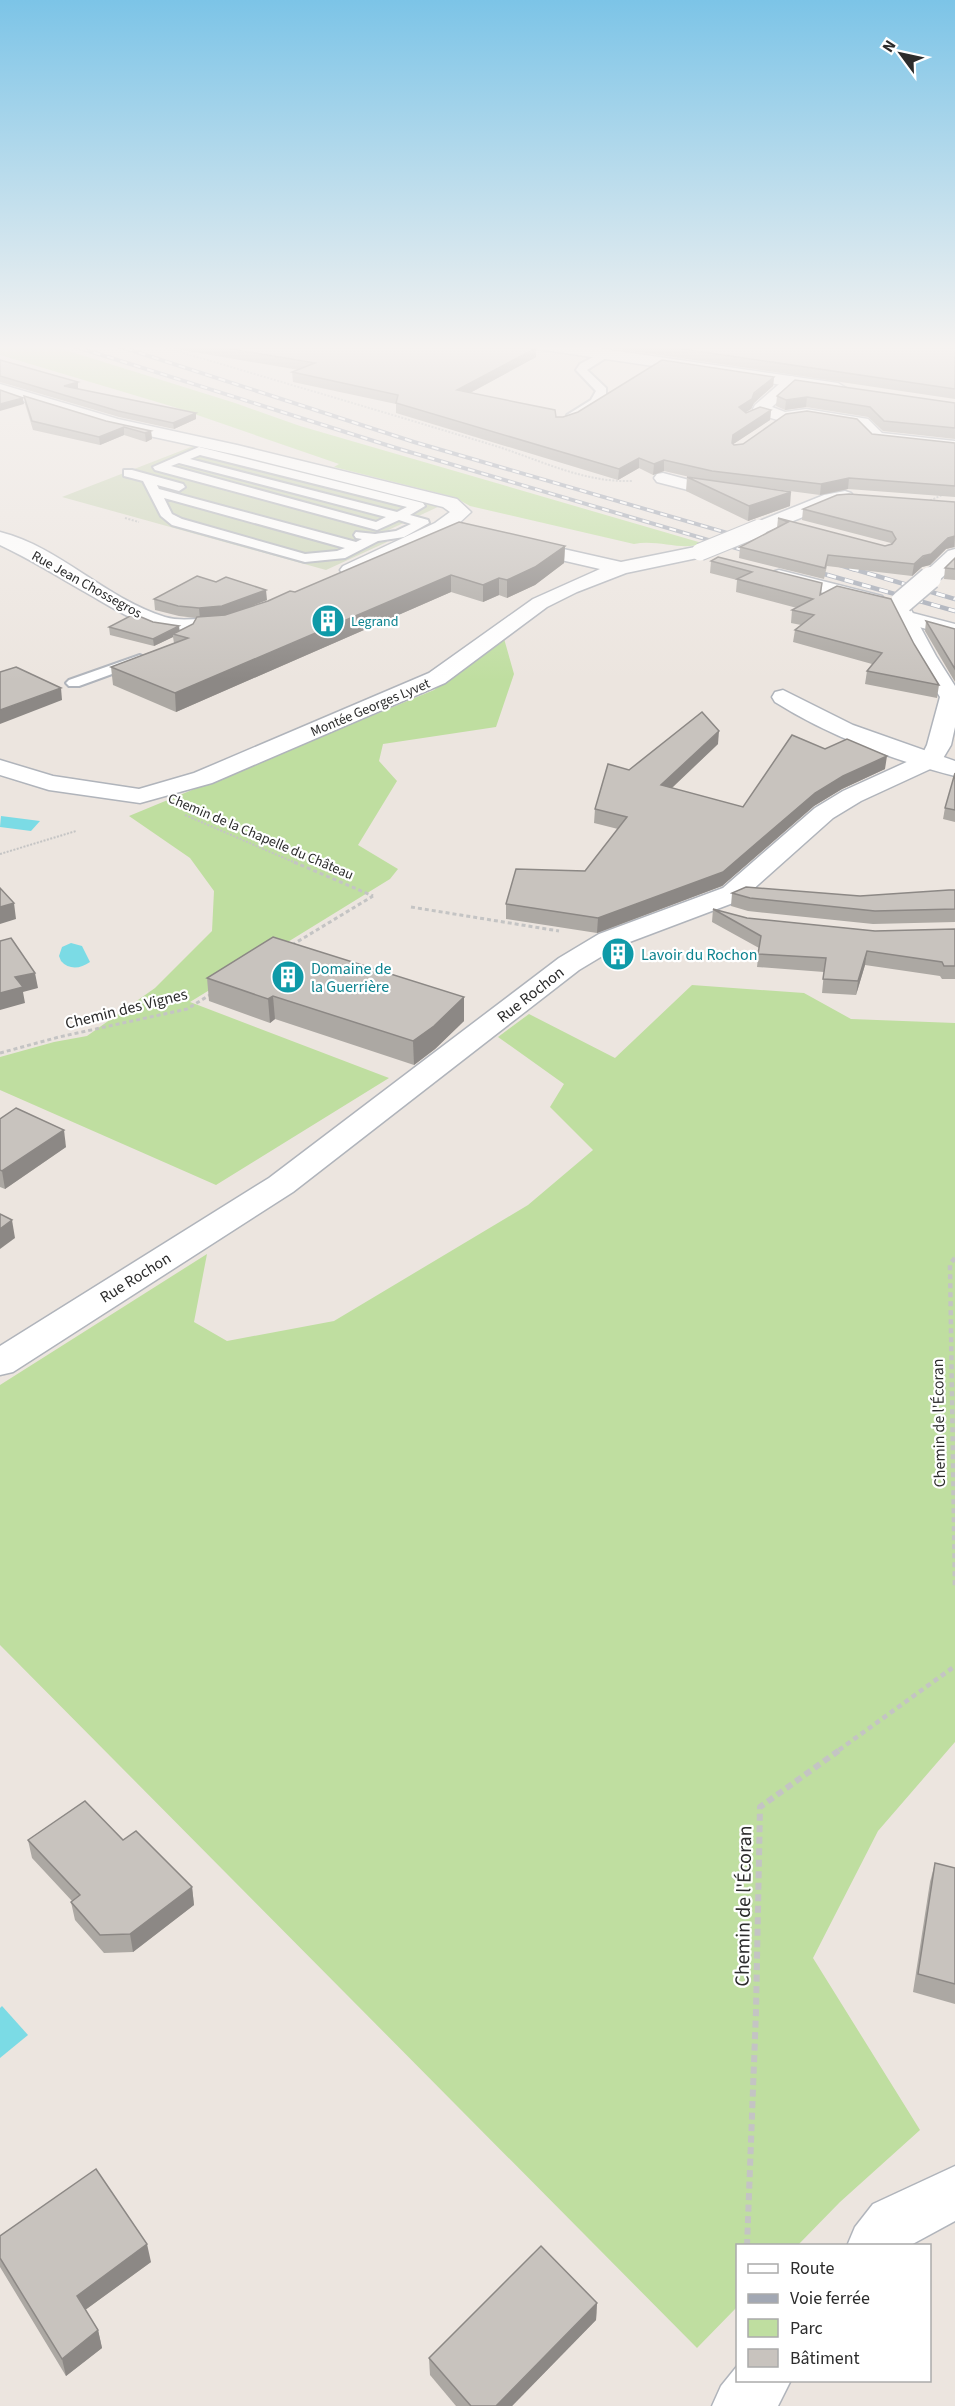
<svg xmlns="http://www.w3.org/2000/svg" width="955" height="2406" viewBox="0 0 955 2406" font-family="'Source Sans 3',sans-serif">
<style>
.green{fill:#bfdea0}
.cemetery{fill:#cbd5b8}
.water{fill:#7bdbe5}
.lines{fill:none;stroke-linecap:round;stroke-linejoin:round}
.service-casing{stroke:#b0b4bb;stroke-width:4}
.minor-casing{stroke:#b0b4bb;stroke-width:3}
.tertiary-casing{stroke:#b0b4bb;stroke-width:3}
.path-far3{stroke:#c4c4c4;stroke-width:2;stroke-dasharray:2 1.5;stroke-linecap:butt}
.path-far2{stroke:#c4c4c4;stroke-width:3;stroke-dasharray:4 3;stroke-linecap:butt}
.path-far1{stroke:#c4c4c4;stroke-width:4.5;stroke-dasharray:5 4;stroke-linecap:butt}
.path{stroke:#c4c4c4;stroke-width:6;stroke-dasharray:7 4.5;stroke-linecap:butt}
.service{fill:#fff;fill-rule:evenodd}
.minor{fill:#fff;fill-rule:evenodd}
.tertiary{fill:#fff;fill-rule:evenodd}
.rail-far1-casing{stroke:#a2a8b4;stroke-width:4}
.rail-casing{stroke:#a2a8b4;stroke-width:4.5}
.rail-far1{stroke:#fff;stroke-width:2;stroke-dasharray:7;stroke-linecap:butt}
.rail{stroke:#fff;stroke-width:3;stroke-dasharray:9;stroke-linecap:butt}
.minor-bridge-casing{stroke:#b0b4bb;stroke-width:19;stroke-linecap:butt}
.tertiary-bridge-casing{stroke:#b0b4bb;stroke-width:25;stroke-linecap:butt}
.minor-bridge{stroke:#fff;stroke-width:17}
.tertiary-bridge{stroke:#fff;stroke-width:22}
.wall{fill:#aca8a3}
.shaded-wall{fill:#8c8885}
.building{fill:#c8c3be;stroke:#8c8885;stroke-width:1.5}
.labels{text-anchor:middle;stroke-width:4.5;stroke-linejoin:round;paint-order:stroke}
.far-street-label{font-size:14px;fill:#2c2c2c;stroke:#fff}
.far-culture-label{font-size:14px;fill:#0d838f;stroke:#fff;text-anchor:start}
.culture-label{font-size:16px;fill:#0d838f;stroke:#fff;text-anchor:start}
.street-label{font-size:16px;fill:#2c2c2c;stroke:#fff}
.near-street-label{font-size:20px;fill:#2c2c2c;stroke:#fff}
</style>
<rect width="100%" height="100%" fill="#ece5df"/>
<g class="green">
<path d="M 0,344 L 46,344 L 235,403 L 300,426 L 702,543 C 684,552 658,539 634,544 L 470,506 L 454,497 L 334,467 L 339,464 L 174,407 L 0,355 Z"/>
<path d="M 503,635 L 514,674 L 496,727 L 383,744 L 379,761 L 397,781 L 358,845 L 398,869 L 390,879 L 190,1002 L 389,1078 L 216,1185 L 0,1090 L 0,1057 L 54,1042 L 87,1036 L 155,988 L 212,931 L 214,891 L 190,858 L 129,816 L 434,690 Z"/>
<path d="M 692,985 L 804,993 L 851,1019 L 955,1023 L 955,1742 L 878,1831 L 813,1958 L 920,2130 L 840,2202 L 798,2245 L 738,2246 L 737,2307 L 697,2348 L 0,1645 L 0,1385 L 207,1254 L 194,1322 L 227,1341 L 334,1321 L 528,1205 L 593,1150 L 550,1107 L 564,1084 L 498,1037 L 529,1014 L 615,1058 Z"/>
</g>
<path class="cemetery" d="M 196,445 L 440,506 L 382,533 L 387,542 L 326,570 L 62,497 Z"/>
<g class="water">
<path d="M 1,816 L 40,821 L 31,831 L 0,827 Z"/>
<path d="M 71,943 L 82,946 L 90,962 C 80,969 69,970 61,961 L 59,956 L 62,947 Z"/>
<path d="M 2,2006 L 28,2035 L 0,2058 L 0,2008 Z"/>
</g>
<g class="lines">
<g class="service-casing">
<g id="service">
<path d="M 605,351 L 610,354 L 609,356 L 587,370 L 606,388 L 606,395 C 599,407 581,421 567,419 L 567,415 L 591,400 L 596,391 L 576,370 L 580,364 Z"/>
<path d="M 199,447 L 423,503 L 425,506 L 410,515 L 428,520 L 429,523 L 404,537 L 378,541 L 345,558 L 305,562 L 172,525 L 161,516 L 143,481 L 124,476 L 124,470 L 132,470 L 183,484 L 185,487 L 179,491 L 157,485 L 159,489 L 356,542 L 362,539 L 356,538 L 354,535 L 356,532 L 375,534 L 396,531 L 411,524 L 399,520 L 377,530 L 155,470 L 153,467 ZM 200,455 L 407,507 L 397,512 L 190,459 ZM 179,463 L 386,517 L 376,522 L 171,466 ZM 164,498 L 345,548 L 337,551 L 305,554 L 182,519 L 172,514 Z"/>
<path d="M 140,655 L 147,659 L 145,662 L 79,686 L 69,686 L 66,683 L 69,680 Z"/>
</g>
</g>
<g class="minor-casing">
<g id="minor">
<path d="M 792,376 L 800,381 L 772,407 L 785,412 L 806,409 L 862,418 L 868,419 L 882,433 L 955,441 L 955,451 L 877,443 L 871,442 L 857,427 L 806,419 L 784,422 L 755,413 L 753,409 L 755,405 L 786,378 Z"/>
<path d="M 0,384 L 118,419 L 237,445 L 457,499 L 471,512 L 457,525 L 621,562 L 700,546 L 707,548 L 710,552 L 707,556 L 626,573 L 577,592 L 547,607 L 445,683 L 212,783 L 140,803 L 49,790 L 0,775 L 0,760 L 53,776 L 139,789 L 194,773 L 429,673 L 533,599 L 600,569 L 444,533 L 357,574 L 343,574 L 340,570 L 343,566 L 435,523 L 450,512 L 443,507 L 237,455 L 108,427 L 0,394 Z"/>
<path d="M 663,473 L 689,480 L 732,486 L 738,487 L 741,491 L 738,495 L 732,496 L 688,490 L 657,482 L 654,478 L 657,474 Z"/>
<path d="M 845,491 L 851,493 L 854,497 L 851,501 L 835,504 L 766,532 L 752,532 L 750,528 L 752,524 L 824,495 Z"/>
<path d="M 0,532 C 60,547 106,599 165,617 C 189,624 215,613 238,619 L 241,623 L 238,627 C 213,634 181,636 156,628 C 131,620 108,605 85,592 C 57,576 30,559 0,545 Z"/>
<path d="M 779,570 L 882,596 L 885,600 L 882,604 L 875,606 L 772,580 L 769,576 L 772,572 Z"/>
<path d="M 905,611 L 955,624 L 955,637 L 898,621 L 895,617 L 898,613 Z"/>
<path d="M 783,690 L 853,725 L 955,761 L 955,776 C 895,761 827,735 775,702 L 772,697 L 775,692 Z"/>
<path d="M 955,2166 L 955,2221 L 909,2246 L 847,2246 L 855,2227 L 873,2204 Z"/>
<path d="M 738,2365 L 738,2380 L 791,2380 L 778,2406 L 712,2406 L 721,2386 Z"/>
</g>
</g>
<g class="tertiary-casing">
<g id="tertiary">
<path d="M 529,344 L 569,344 L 838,383 L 846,388 L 838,393 L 537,349 Z"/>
<path d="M 955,549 L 955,566 L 937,582 L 923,582 L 920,578 L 923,574 L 948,551 Z"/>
<path d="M 902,596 L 909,598 L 912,602 L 909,606 L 936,656 L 955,686 L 955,727 L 951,745 L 939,765 L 861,801 L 833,818 L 741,900 L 619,946 L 579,970 L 293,1192 L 13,1372 L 0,1375 L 0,1346 L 269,1178 L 559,958 L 599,934 L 723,888 L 815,808 L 843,791 L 922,755 L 927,745 L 940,697 L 914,656 L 889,606 L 895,598 Z"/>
</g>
</g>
<g class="path-far3">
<path d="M 153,344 C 265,377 377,410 489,444 C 537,458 581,483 633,481"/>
<path d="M 927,502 L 942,495"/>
<path d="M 125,518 L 139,522"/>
<path d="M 185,815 L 298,864"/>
<path d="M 0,854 L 76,831"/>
</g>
<g class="path-far2">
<path d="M 294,862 L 373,896"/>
<path d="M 411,907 L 559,931"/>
<path d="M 292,945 L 373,896"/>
<path d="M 0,1053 L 59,1037 L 187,1009 L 213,993"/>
</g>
<g class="path-far1">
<path d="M 955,1258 L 950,1264 L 955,1589"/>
<path d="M 839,1750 L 955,1666"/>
</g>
<path class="path" d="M 747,2246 L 756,2011 L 760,1807 L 841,1749"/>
<use href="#service" class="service"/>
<use href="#minor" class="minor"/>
<use href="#tertiary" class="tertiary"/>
<g class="rail-far1-casing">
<g id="rail-far1">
<path d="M 67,344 L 396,448 L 756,554"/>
<path d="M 112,344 L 414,442 L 769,545"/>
<path d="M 836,564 L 855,570"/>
</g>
</g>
<g class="rail-casing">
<g id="rail">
<path d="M 850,568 L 955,599"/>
<path d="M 810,570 L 955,611"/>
</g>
</g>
<use href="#rail-far1" class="rail-far1"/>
<use href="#rail" class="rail"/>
<g class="minor-bridge-casing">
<path id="minor-bridge" d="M 700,552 L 759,528"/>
</g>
<g class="tertiary-bridge-casing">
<path id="tertiary-bridge" d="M 902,602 L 930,578"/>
</g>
<use href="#minor-bridge" class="minor-bridge"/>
<use href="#tertiary-bridge" class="tertiary-bridge"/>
</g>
<g class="wall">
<path d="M 147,344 L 515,344 L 536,348 L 536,357 L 470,393 L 556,417 L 563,417 L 774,377 L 773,386 L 754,403 L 751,409 L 745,413 L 771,410 L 770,420 L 733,444 L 734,445 L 872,434 L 955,443 L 955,497 L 848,489 L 820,495 L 767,488 L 790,506 L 748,521 L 686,491 L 687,477 L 694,478 L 664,471 L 653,475 L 639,468 L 618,480 L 396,413 L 396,404 L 293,382 L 292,372 L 299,370 Z"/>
<path d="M 612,344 L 955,344 L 955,399 L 612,348 Z"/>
<path d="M 0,360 L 78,388 L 76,389 L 196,413 L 196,419 L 174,429 L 119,417 L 0,382 Z"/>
<path d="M 795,380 L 955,403 L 955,439 L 883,431 L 868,417 L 806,407 L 785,410 L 776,406 L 777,396 Z"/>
<path d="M 24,396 L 106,421 L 151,431 L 152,439 L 146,442 L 124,435 L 100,445 L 33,430 L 25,404 Z"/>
<path d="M 955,502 L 955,547 L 946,549 L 930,565 L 922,567 L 912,576 L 827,566 L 824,579 L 739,558 L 740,547 L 777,528 L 778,518 L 885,546 L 891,544 L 891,543 L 802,520 L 803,509 Z"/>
<path d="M 565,546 L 564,563 L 535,585 L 507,598 L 499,595 L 483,602 L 451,592 L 176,712 L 113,685 L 111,667 L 174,643 L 173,637 L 154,646 L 110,635 L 109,627 L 153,622 L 180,630 L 193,624 L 196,618 L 179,616 L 155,610 L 154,599 L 267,600 L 243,609 L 295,592 Z"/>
<path d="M 955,558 L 955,580 L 944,579 L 945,568 Z"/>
<path d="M 711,561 L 822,583 L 821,595 L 914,644 L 939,685 L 937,698 L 865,684 L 867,671 L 872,664 L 793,642 L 795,630 L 801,625 L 791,623 L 792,610 L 797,608 L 736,592 L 737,580 L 710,573 Z"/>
<path d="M 926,621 L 955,629 L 955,682 L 925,631 Z"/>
<path d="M 718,744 L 672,788 L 743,807 L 825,749 L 885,769 L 842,789 L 814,806 L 722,886 L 597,933 L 506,919 L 506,904 L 585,871 L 618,829 L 594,823 L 595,809 L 629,770 Z"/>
<path d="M 955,773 L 955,822 L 943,819 L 945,808 Z"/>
<path d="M 955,890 L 955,922 L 873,924 L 748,911 L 731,906 L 732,893 L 860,896 Z"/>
<path d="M 713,909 L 747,918 L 875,931 L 955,929 L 955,979 L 942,979 L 940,976 L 865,965 L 856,995 L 822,993 L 824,972 L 757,967 L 759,948 L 712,922 Z"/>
<path d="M 207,978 L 464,1021 L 435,1049 L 414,1065 L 275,1019 L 270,1023 L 209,1001 Z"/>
<path d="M 0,1119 L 66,1147 L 5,1189 L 0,1187 Z"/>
<path d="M 28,1840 L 123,1840 L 192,1887 L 194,1905 L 133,1952 L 104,1953 L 75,1920 L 71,1902 L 72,1901 L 32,1858 Z"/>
<path d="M 935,1863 L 955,1868 L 955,2004 L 913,1992 L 930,1882 Z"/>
<path d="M 0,2236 L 151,2262 L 85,2310 L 98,2330 L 102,2348 L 66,2376 L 0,2267 Z"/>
<path d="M 597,2303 L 596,2320 L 512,2406 L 456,2406 L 430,2375 L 429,2358 Z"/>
</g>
<g class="shaded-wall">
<path d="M 536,348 L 536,357 L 457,400 L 457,390 Z"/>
<path d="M 774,377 L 773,386 L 754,403 L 751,409 L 738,417 L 739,407 Z"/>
<path d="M 78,382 L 78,388 L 64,392 L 64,386 Z"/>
<path d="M 807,397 L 806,407 L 785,410 L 786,400 Z"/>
<path d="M 23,398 L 24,404 L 0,411 L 0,404 Z"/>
<path d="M 771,410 L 770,420 L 732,445 L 733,435 Z"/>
<path d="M 196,413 L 196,419 L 174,429 L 173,423 Z"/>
<path d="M 124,427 L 124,435 L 100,445 L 99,437 Z"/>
<path d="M 151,431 L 152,439 L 146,442 L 145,433 Z"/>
<path d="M 639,458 L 639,468 L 618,480 L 619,469 Z"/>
<path d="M 664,460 L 664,471 L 653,475 L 654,464 Z"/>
<path d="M 849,478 L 848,489 L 820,495 L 821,484 Z"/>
<path d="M 791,492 L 790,506 L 748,521 L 749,506 Z"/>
<path d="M 955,536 L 954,547 L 946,549 L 930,565 L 922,567 L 912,576 L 914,564 L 948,538 Z"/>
<path d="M 565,546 L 564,563 L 535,585 L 507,598 L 507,580 Z"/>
<path d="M 451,575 L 451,592 L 176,712 L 175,693 Z"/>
<path d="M 499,578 L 499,595 L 483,602 L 483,585 Z"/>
<path d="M 266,590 L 267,600 L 223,617 L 200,619 L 199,608 Z"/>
<path d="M 179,626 L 180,633 L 173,634 L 173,637 L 154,646 L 153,639 Z"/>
<path d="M 61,688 L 62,700 L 0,724 L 0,710 Z"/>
<path d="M 719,731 L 718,744 L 661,798 L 661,785 Z"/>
<path d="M 887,756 L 885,769 L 842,789 L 814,806 L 722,886 L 597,933 L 598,918 L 843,776 Z"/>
<path d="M 14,903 L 16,919 L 0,924 L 0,907 Z"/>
<path d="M 867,951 L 865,965 L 856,995 L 858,981 Z"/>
<path d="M 35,973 L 38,988 L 23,992 L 25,1003 L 0,1010 L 0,993 L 15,977 Z"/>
<path d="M 273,996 L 275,1019 L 270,1023 L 268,999 Z"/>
<path d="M 464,997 L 464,1021 L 435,1049 L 414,1065 L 413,1041 Z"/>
<path d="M 64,1130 L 66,1147 L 5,1189 L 2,1171 Z"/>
<path d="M 12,1220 L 15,1238 L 0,1249 L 0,1229 Z"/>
<path d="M 192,1887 L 194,1905 L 133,1952 L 130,1934 Z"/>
<path d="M 147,2244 L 151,2262 L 81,2313 L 77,2296 Z"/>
<path d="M 597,2303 L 596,2320 L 512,2406 L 496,2406 Z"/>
<path d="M 98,2330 L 102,2348 L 66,2376 L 62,2359 Z"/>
</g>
<g class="building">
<path d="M 202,344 L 515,344 L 536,348 L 457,390 L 555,410 L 556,417 L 563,417 L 578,412 L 662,360 L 774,377 L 754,393 L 752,399 L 739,407 L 746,413 L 760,407 L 771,410 L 733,435 L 732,443 L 734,445 L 743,444 L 786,414 L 807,411 L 857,419 L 872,434 L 955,443 L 955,486 L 849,478 L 821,484 L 712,471 L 664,460 L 654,464 L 639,458 L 619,469 L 396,403 L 398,395 L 292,372 L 315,363 Z"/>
<path d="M 649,344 L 955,344 L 955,389 Z"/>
<path d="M 0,360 L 78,382 L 64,386 L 196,413 L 173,423 L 118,411 L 0,376 Z"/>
<path d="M 795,380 L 955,403 L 955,428 L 884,421 L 870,407 L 807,397 L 786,400 L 777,396 Z"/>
<path d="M 0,390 L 23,398 L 0,404 Z"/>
<path d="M 24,396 L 106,421 L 151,431 L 145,433 L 124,427 L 99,437 L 32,421 Z"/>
<path d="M 687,477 L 791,492 L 749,506 Z"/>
<path d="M 849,494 L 955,502 L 955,536 L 948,538 L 931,554 L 923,556 L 914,564 L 828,555 L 825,568 L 740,547 L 788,522 L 778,518 L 885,546 L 892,544 L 896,539 L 892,532 L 803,509 L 837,495 Z"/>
<path d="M 459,522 L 565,546 L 535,567 L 507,580 L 499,578 L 483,585 L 451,575 L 175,693 L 111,667 L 188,638 L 173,634 L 193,624 L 197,617 L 225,615 L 268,601 L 290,591 L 295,592 Z"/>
<path d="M 718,557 L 822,583 L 820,595 L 837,586 L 891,599 L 914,644 L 939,685 L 867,671 L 882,653 L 795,630 L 814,615 L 792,610 L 813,599 L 737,579 L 752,572 L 711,561 Z"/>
<path d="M 955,558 L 955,569 L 945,568 Z"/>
<path d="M 197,576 L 216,582 L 226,577 L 266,590 L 222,606 L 199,608 L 178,606 L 154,599 Z"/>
<path d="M 134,614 L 153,622 L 179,626 L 153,639 L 109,627 Z"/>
<path d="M 926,621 L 955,629 L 955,669 Z"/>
<path d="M 16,667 L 61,688 L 0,710 L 0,672 Z"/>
<path d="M 702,712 L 719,731 L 661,785 L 743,807 L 792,735 L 825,749 L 847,739 L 887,756 L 843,776 L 815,793 L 723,872 L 598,918 L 506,904 L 516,869 L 585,871 L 627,817 L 595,809 L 608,764 L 629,770 Z"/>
<path d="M 955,773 L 955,810 L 945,808 Z"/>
<path d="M 746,887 L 860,896 L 949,890 L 955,890 L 955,909 L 875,911 L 750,898 L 732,893 Z"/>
<path d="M 0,888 L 14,903 L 0,907 Z"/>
<path d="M 713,909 L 747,918 L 875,931 L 955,929 L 955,966 L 944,966 L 942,962 L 867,951 L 858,981 L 823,979 L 826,958 L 758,954 L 761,936 Z"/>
<path d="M 273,937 L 464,997 L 434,1026 L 413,1041 L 273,996 L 268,999 L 207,978 Z"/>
<path d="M 11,938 L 35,973 L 15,977 L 23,987 L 0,993 L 0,941 Z"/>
<path d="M 16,1108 L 64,1130 L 2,1171 L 0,1170 L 0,1119 Z"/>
<path d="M 0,1214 L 12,1220 L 0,1229 Z"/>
<path d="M 85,1801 L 123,1840 L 136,1831 L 192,1887 L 130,1934 L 100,1935 L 71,1902 L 80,1895 L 28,1840 Z"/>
<path d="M 935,1863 L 955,1868 L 955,1984 L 918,1974 Z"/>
<path d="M 96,2169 L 147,2244 L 77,2296 L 98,2330 L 62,2359 L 0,2258 L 0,2236 Z"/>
<path d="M 541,2246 L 597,2303 L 496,2406 L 471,2406 L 429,2358 Z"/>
</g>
<linearGradient id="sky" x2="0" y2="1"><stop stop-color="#7cc4e7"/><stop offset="0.51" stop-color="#f6f3f1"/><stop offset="1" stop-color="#f6f3f1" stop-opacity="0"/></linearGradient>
<rect width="955" height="681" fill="url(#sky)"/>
<defs>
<g id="building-disc" transform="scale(1.725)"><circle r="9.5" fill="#0f9aa8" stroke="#fff"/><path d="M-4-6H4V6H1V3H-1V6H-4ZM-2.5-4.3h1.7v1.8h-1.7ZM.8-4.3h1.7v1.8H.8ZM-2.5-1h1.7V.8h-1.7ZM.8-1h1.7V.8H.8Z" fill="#fff"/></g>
</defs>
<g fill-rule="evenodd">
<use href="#building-disc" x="328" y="621"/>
<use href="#building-disc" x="618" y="954"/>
<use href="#building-disc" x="288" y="977"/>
</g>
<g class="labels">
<g class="far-street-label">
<text transform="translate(87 584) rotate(29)" y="5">Rue Jean Chossegros</text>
<text transform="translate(370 707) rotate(-23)" y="5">Montée Georges Lyvet</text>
<text transform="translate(261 836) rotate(23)" y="5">Chemin de la Chapelle du Château</text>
</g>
<g class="far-culture-label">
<text x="351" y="626">Legrand</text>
</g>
<g class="culture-label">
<text x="641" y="960">Lavoir du Rochon</text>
<text x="311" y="974">Domaine de<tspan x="311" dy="18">la Guerrière</tspan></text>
</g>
<g class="street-label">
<text transform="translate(530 994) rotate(-38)" y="6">Rue Rochon</text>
<text transform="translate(126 1008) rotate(-14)" y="6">Chemin des Vignes</text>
<text transform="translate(135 1277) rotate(-32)" y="6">Rue Rochon</text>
<text transform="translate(938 1423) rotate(-91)" y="6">Chemin de l'Écoran</text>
</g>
<g class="near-street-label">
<text transform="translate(743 1906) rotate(-89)" y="7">Chemin de l'Écoran</text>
</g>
</g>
<rect x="736" y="2244" width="195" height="138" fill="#ffffff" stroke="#ababab" stroke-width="1.5"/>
<rect x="748" y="2264" width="30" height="9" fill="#ffffff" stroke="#ababab" stroke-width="1.5"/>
<text x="790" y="2274" font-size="18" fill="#2c2c2c">Route</text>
<rect x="748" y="2294" width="30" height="9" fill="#a2a8b4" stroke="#ababab" stroke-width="1.5"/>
<text x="790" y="2304" font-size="18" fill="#2c2c2c">Voie ferrée</text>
<rect x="748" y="2319" width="30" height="18" fill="#bfdea0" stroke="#ababab" stroke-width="1.5"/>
<text x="790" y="2334" font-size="18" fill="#2c2c2c">Parc</text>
<rect x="748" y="2349" width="30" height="18" fill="#c8c3be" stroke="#ababab" stroke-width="1.5"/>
<text x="790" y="2364" font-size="18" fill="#2c2c2c">Bâtiment</text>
<g transform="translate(901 54) rotate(303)" stroke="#ffffff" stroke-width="4.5" paint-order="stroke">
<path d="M0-4.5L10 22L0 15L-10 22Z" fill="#2c2c2c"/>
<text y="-9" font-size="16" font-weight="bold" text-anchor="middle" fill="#2c2c2c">N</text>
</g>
</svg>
